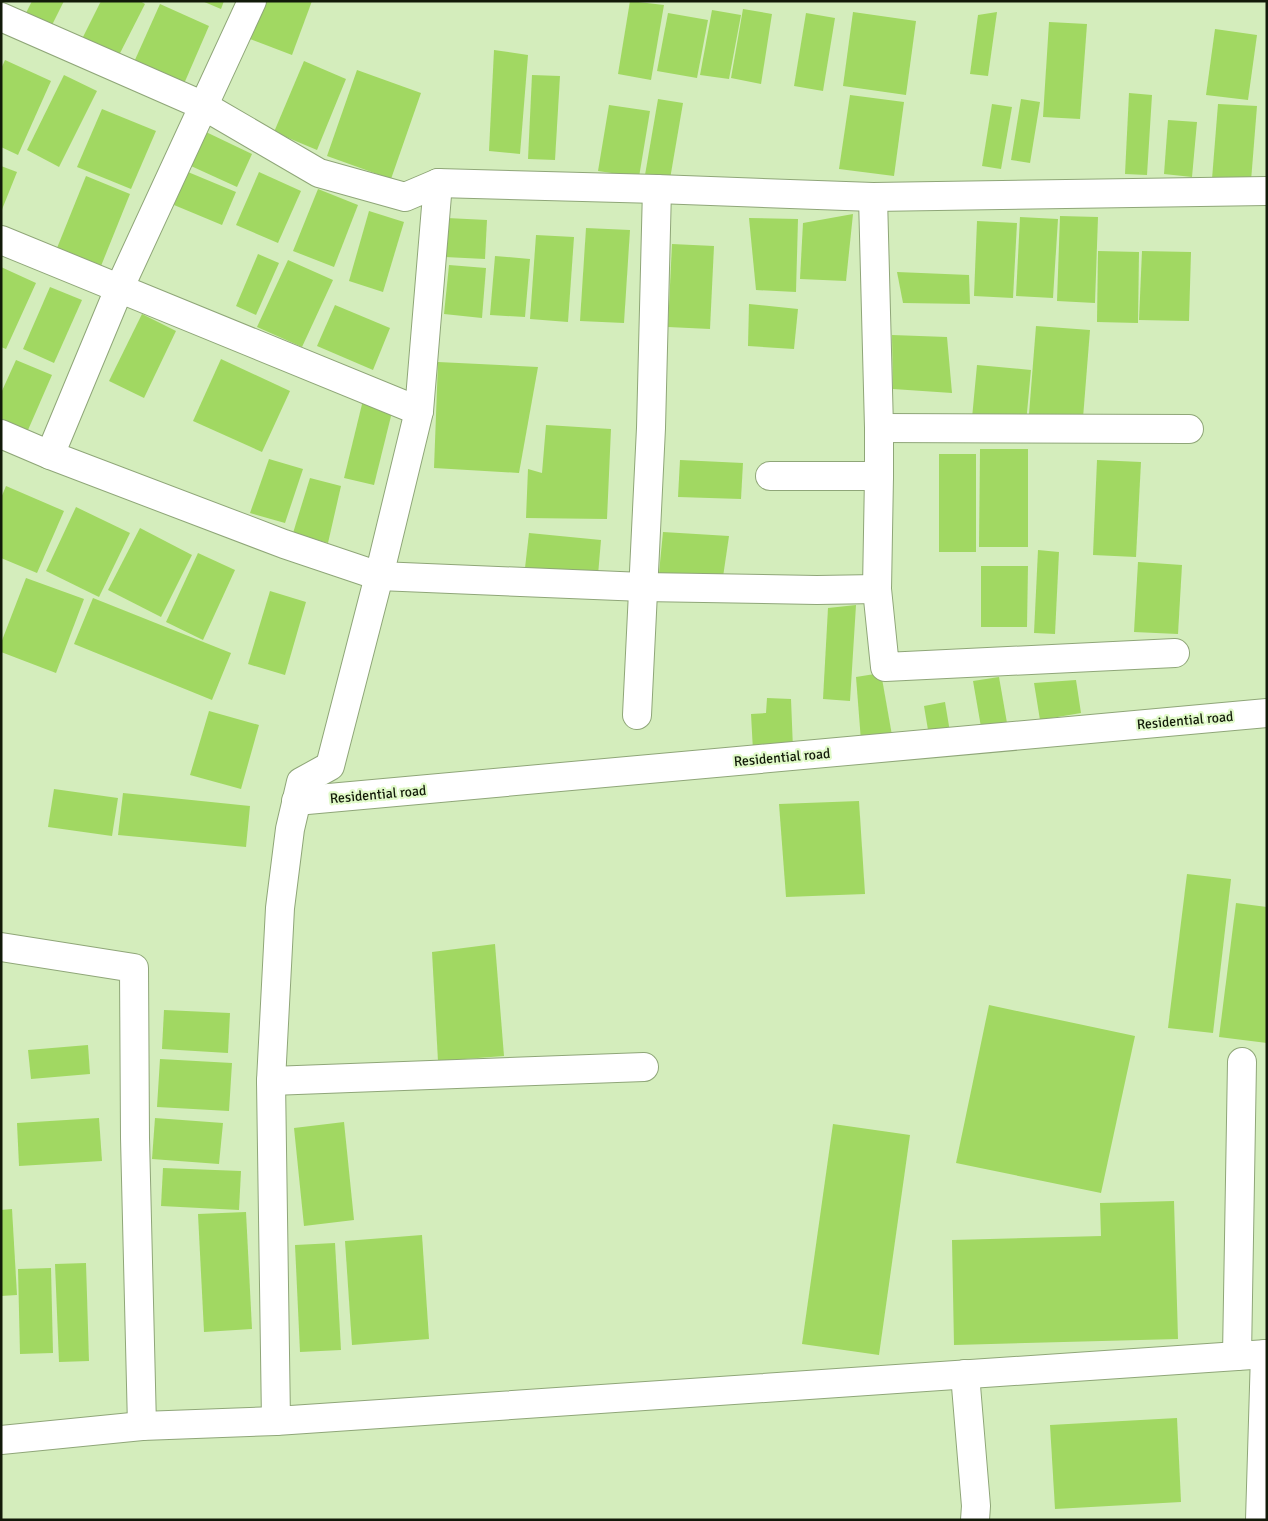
<svg xmlns="http://www.w3.org/2000/svg" width="1268" height="1521" viewBox="0 0 1268 1521" font-family="Signika,sans-serif">
<style>
.building{fill:#a1d862}
.lines{fill:none;stroke-linecap:round;stroke-linejoin:round}
.minor-casing{stroke:#8fa678;stroke-width:30}
.trunk-casing{stroke:#8fa678;stroke-width:30}
.minor{stroke:#fff;stroke-width:28}
.trunk{stroke:#fff;stroke-width:28}
.labels{text-anchor:middle;stroke-width:4.5;stroke-linejoin:round;paint-order:stroke}
.street-label{font-size:14px;fill:#121a09;stroke:#e1fac9}
</style>
<rect width="100%" height="100%" fill="#d4edbc"/>
<g class="building">
<path d="M 32,1 L 64,1 L 50,29 L 24,17 Z"/>
<path d="M 101,1 L 140,1 L 145,4 L 115,63 L 79,45 Z"/>
<path d="M 202,1 L 224,1 L 221,9 Z"/>
<path d="M 264,1 L 312,1 L 292,55 L 250,39 Z"/>
<path d="M 630,1 L 664,5 L 651,80 L 618,74 Z"/>
<path d="M 160,4 L 209,26 L 180,93 L 130,71 Z"/>
<path d="M 743,9 L 772,14 L 761,84 L 731,78 Z"/>
<path d="M 712,10 L 741,15 L 729,79 L 700,75 Z"/>
<path d="M 853,12 L 916,21 L 906,95 L 843,86 Z"/>
<path d="M 997,12 L 988,76 L 970,74 L 978,15 Z"/>
<path d="M 668,13 L 708,20 L 697,78 L 657,71 Z"/>
<path d="M 806,13 L 835,18 L 823,91 L 794,86 Z"/>
<path d="M 1049,22 L 1087,24 L 1080,119 L 1043,117 Z"/>
<path d="M 1215,29 L 1257,35 L 1248,100 L 1206,95 Z"/>
<path d="M 494,50 L 528,55 L 520,154 L 489,151 Z"/>
<path d="M 5,60 L 51,81 L 18,155 L 1,147 L 1,69 Z"/>
<path d="M 304,61 L 346,79 L 317,150 L 274,132 Z"/>
<path d="M 357,70 L 421,93 L 391,179 L 327,156 Z"/>
<path d="M 64,75 L 97,91 L 59,167 L 27,150 Z"/>
<path d="M 532,75 L 560,76 L 555,160 L 528,159 Z"/>
<path d="M 1129,93 L 1152,95 L 1147,175 L 1125,174 Z"/>
<path d="M 850,95 L 904,102 L 894,176 L 839,169 Z"/>
<path d="M 658,99 L 683,103 L 670,179 L 645,175 Z"/>
<path d="M 1021,99 L 1040,102 L 1030,163 L 1011,160 Z"/>
<path d="M 992,104 L 1012,107 L 1001,169 L 982,166 Z"/>
<path d="M 1218,104 L 1257,106 L 1251,181 L 1212,179 Z"/>
<path d="M 609,105 L 650,111 L 639,177 L 598,171 Z"/>
<path d="M 102,109 L 156,131 L 131,189 L 77,167 Z"/>
<path d="M 1168,120 L 1197,122 L 1192,177 L 1164,174 Z"/>
<path d="M 206,132 L 252,154 L 237,187 L 191,166 Z"/>
<path d="M 1,166 L 17,172 L 1,212 Z"/>
<path d="M 188,172 L 236,192 L 222,225 L 174,205 Z"/>
<path d="M 259,172 L 301,191 L 278,243 L 236,225 Z"/>
<path d="M 86,176 L 130,194 L 101,266 L 57,248 Z"/>
<path d="M 318,189 L 358,205 L 334,267 L 293,251 Z"/>
<path d="M 369,211 L 404,222 L 383,292 L 349,281 Z"/>
<path d="M 853,214 L 846,281 L 800,279 L 803,223 Z"/>
<path d="M 1060,216 L 1098,217 L 1095,303 L 1057,301 Z"/>
<path d="M 1020,217 L 1058,219 L 1053,298 L 1016,296 Z"/>
<path d="M 447,218 L 487,220 L 485,259 L 445,257 Z"/>
<path d="M 749,218 L 798,219 L 796,292 L 756,290 Z"/>
<path d="M 977,221 L 1017,223 L 1013,298 L 974,296 Z"/>
<path d="M 586,228 L 630,230 L 624,323 L 580,321 Z"/>
<path d="M 536,235 L 574,237 L 568,322 L 530,319 Z"/>
<path d="M 672,244 L 714,246 L 710,329 L 668,327 Z"/>
<path d="M 1098,251 L 1139,252 L 1138,323 L 1097,322 Z"/>
<path d="M 1142,251 L 1191,252 L 1189,321 L 1139,320 Z"/>
<path d="M 258,254 L 279,263 L 256,315 L 236,306 Z"/>
<path d="M 495,256 L 530,259 L 525,317 L 490,315 Z"/>
<path d="M 288,260 L 333,280 L 302,347 L 257,327 Z"/>
<path d="M 449,265 L 486,268 L 482,318 L 444,314 Z"/>
<path d="M 1,267 L 36,283 L 6,349 L 1,347 Z"/>
<path d="M 897,272 L 969,275 L 970,304 L 903,303 Z"/>
<path d="M 50,287 L 82,300 L 54,363 L 23,349 Z"/>
<path d="M 749,304 L 798,309 L 794,349 L 748,346 Z"/>
<path d="M 335,305 L 390,328 L 373,370 L 317,346 Z"/>
<path d="M 142,314 L 176,331 L 144,398 L 109,381 Z"/>
<path d="M 1036,326 L 1090,330 L 1083,418 L 1029,414 Z"/>
<path d="M 892,335 L 947,337 L 952,393 L 893,389 Z"/>
<path d="M 221,359 L 290,391 L 262,452 L 193,421 Z"/>
<path d="M 16,360 L 52,375 L 28,430 L 1,419 L 1,393 Z"/>
<path d="M 438,362 L 538,367 L 519,473 L 434,468 Z"/>
<path d="M 977,365 L 1031,370 L 1026,423 L 972,418 Z"/>
<path d="M 363,400 L 393,408 L 374,485 L 344,478 Z"/>
<path d="M 546,425 L 611,429 L 607,519 L 526,518 L 528,469 L 542,473 Z"/>
<path d="M 980,449 L 1028,449 L 1028,547 L 979,547 Z"/>
<rect x="939" y="454" width="37" height="98"/>
<path d="M 269,459 L 303,469 L 285,523 L 250,513 Z"/>
<path d="M 680,460 L 743,463 L 741,499 L 678,497 Z"/>
<path d="M 1097,460 L 1141,462 L 1136,557 L 1093,555 Z"/>
<path d="M 310,478 L 341,486 L 328,543 L 293,533 Z"/>
<path d="M 6,486 L 64,511 L 37,573 L 1,558 L 1,498 Z"/>
<path d="M 76,507 L 130,533 L 99,597 L 46,571 Z"/>
<path d="M 140,528 L 192,555 L 161,617 L 108,590 Z"/>
<path d="M 663,532 L 729,536 L 723,577 L 659,573 Z"/>
<path d="M 529,533 L 601,540 L 598,575 L 525,568 Z"/>
<path d="M 1038,550 L 1059,552 L 1055,634 L 1034,633 Z"/>
<path d="M 198,553 L 235,570 L 203,640 L 166,622 Z"/>
<path d="M 1138,562 L 1182,565 L 1178,634 L 1134,632 Z"/>
<path d="M 981,566 L 1028,566 L 1027,627 L 981,627 Z"/>
<path d="M 26,578 L 84,599 L 56,673 L 1,652 L 1,643 Z"/>
<path d="M 270,591 L 306,602 L 285,675 L 248,664 Z"/>
<path d="M 93,598 L 231,653 L 212,700 L 74,644 Z"/>
<path d="M 856,605 L 850,701 L 823,699 L 828,608 Z"/>
<path d="M 881,673 L 893,741 L 861,741 L 856,677 Z"/>
<path d="M 999,677 L 1007,723 L 981,727 L 973,681 Z"/>
<path d="M 1076,680 L 1081,713 L 1040,720 L 1034,683 Z"/>
<path d="M 767,698 L 791,699 L 793,749 L 753,751 L 751,714 L 766,713 Z"/>
<path d="M 945,702 L 951,738 L 930,742 L 924,706 Z"/>
<path d="M 209,711 L 259,725 L 241,789 L 190,775 Z"/>
<path d="M 54,789 L 118,798 L 112,836 L 48,827 Z"/>
<path d="M 123,793 L 250,806 L 246,847 L 118,835 Z"/>
<path d="M 859,801 L 865,894 L 786,897 L 779,804 Z"/>
<path d="M 1187,874 L 1231,879 L 1213,1033 L 1168,1028 Z"/>
<path d="M 1236,903 L 1267,907 L 1267,1043 L 1219,1037 Z"/>
<path d="M 495,944 L 504,1056 L 438,1061 L 432,952 Z"/>
<path d="M 989,1005 L 1135,1036 L 1101,1193 L 956,1163 Z"/>
<path d="M 164,1010 L 230,1013 L 228,1053 L 162,1049 Z"/>
<path d="M 88,1045 L 90,1074 L 31,1079 L 28,1050 Z"/>
<path d="M 160,1059 L 232,1063 L 229,1111 L 157,1107 Z"/>
<path d="M 99,1118 L 102,1161 L 19,1166 L 17,1123 Z"/>
<path d="M 155,1118 L 223,1123 L 219,1164 L 152,1159 Z"/>
<path d="M 344,1122 L 354,1220 L 304,1226 L 294,1128 Z"/>
<path d="M 833,1124 L 910,1135 L 879,1355 L 802,1344 Z"/>
<path d="M 163,1168 L 241,1171 L 239,1210 L 161,1206 Z"/>
<path d="M 1174,1201 L 1178,1339 L 954,1345 L 952,1240 L 1101,1236 L 1100,1203 Z"/>
<path d="M 12,1209 L 17,1295 L 1,1296 L 1,1210 Z"/>
<path d="M 246,1212 L 252,1329 L 204,1332 L 198,1214 Z"/>
<path d="M 422,1235 L 429,1339 L 352,1345 L 345,1241 Z"/>
<path d="M 335,1243 L 341,1350 L 300,1352 L 295,1245 Z"/>
<path d="M 86,1263 L 89,1361 L 59,1362 L 55,1264 Z"/>
<path d="M 51,1268 L 53,1353 L 20,1354 L 18,1269 Z"/>
<path d="M 1177,1418 L 1181,1502 L 1055,1509 L 1050,1425 Z"/>
</g>
<g class="lines">
<g class="minor-casing">
<g id="minor">
<path d="M 1,17 L 204,106 L 319,173 L 405,197 L 438,183 L 657,189 L 873,197 L 1267,191"/>
<path d="M 873,197 L 879,428 L 879,476 L 877,589 L 885,667 L 1175,653"/>
<path d="M 1,240 L 419,411"/>
<path d="M 879,428 L 1189,429"/>
<path d="M 1,434 L 50,455 L 284,544 L 379,576 L 643,587 L 817,590 L 877,589"/>
<path d="M 50,455 L 119,289 L 252,1"/>
<path d="M 770,476 L 879,476"/>
<path d="M 637,715 L 651,428 L 657,189"/>
<path d="M 296,801 L 1267,713"/>
<path d="M 1,947 L 134,968 L 135,1138 L 142,1426"/>
<path d="M 271,1081 L 644,1067"/>
<path d="M 1237,1356 L 1242,1062"/>
<path d="M 965,1374 L 976,1506 L 975,1520"/>
<path d="M 276,1421 L 271,1081 L 280,908 L 290,829 L 301,782 L 330,766 L 379,576 L 419,411 L 438,183"/>
<path d="M 1260,1520 L 1265,1354"/>
</g>
</g>
<g class="trunk-casing">
<path id="trunk" d="M 1,1440 L 142,1426 L 276,1421 L 1267,1354"/>
</g>
<use href="#minor" class="minor"/>
<use href="#trunk" class="trunk"/>
</g>
<g class="labels">
<g class="street-label">
<text transform="translate(1185 720) rotate(-5)" y="5">Residential road</text>
<text transform="translate(782 757) rotate(-5)" y="5">Residential road</text>
<text transform="translate(378 794) rotate(-5)" y="5">Residential road</text>
</g>
</g>
<rect width="1268" height="1521" fill="none" stroke="#121a09" stroke-width="5"/>
</svg>
